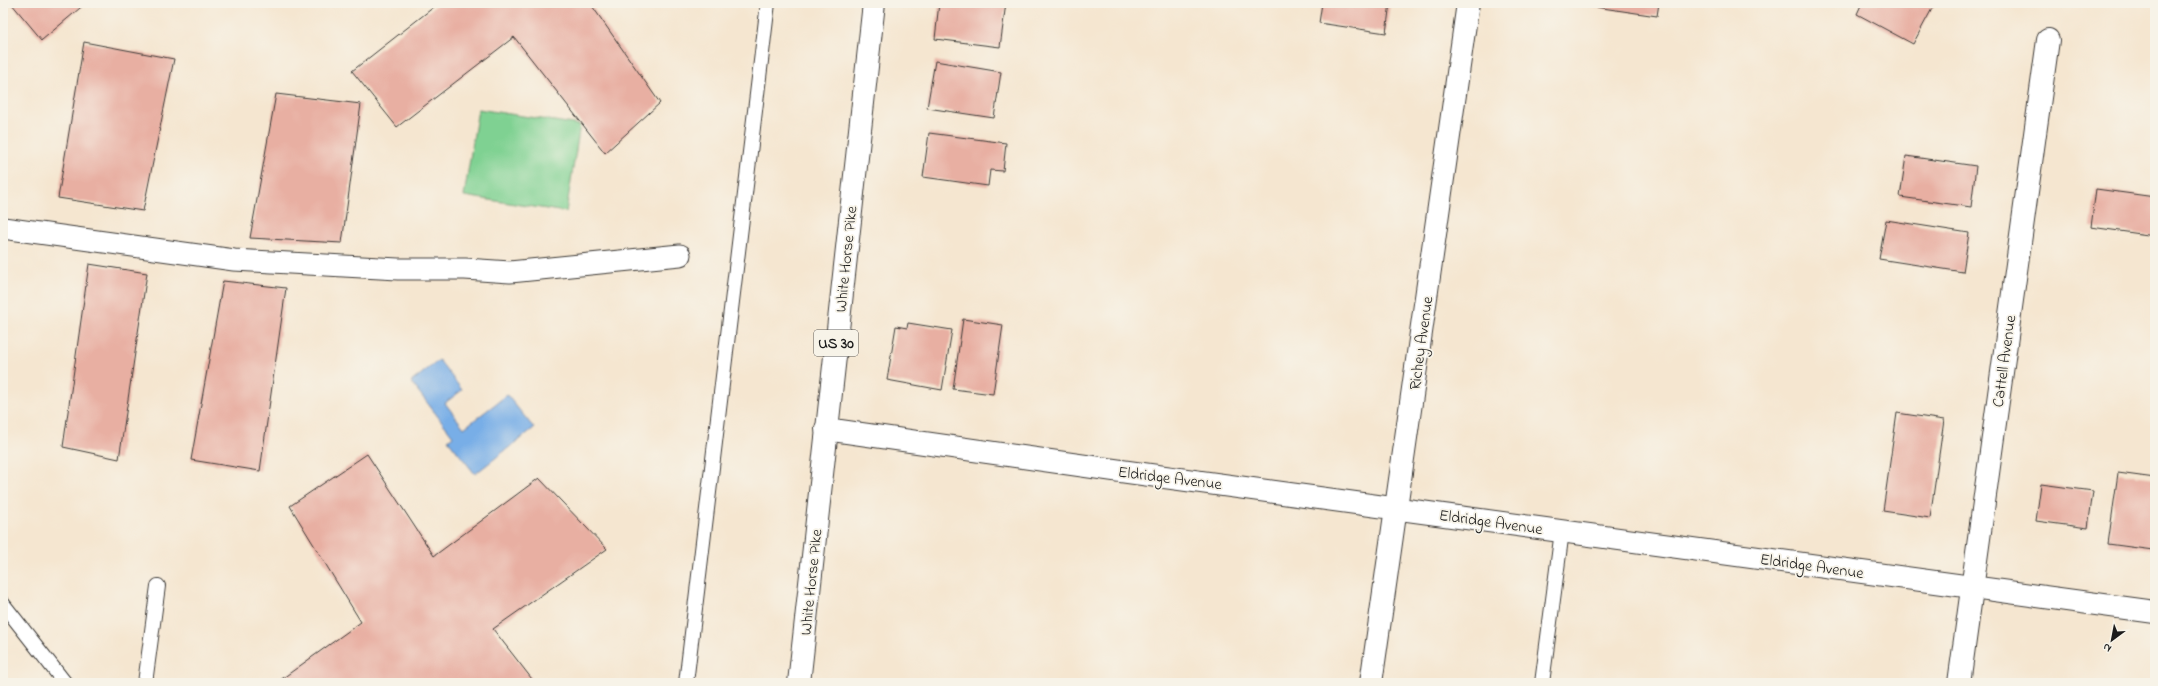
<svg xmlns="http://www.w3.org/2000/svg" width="2158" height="686" viewBox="0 0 2158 686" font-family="'Indie Flower',sans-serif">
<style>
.green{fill:#7fd192;stroke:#4e7657}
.water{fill:#78aee7;stroke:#4a6582}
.building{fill:#e8afa2}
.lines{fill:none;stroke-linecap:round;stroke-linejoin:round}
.service-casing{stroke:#3d3a37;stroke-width:16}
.pedestrian-casing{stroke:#3d3a37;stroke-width:23}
.minor-casing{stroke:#3d3a37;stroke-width:24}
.trunk-casing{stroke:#3d3a37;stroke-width:24}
.service{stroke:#fff;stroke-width:14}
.pedestrian{stroke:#fff;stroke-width:21}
.minor{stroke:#fff;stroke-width:22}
.trunk{stroke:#fff;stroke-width:22}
.labels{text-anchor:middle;stroke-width:3.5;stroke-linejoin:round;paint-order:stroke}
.shield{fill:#f7f3e8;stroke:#5e5c59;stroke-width:1}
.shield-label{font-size:15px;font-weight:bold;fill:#1c1c1c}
.street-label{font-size:16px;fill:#1c1c1c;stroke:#f7f3e8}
</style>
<rect width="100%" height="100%" fill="#f7f3e8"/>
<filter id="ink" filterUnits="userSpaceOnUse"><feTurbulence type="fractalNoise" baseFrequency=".025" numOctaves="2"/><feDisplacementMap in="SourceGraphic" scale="8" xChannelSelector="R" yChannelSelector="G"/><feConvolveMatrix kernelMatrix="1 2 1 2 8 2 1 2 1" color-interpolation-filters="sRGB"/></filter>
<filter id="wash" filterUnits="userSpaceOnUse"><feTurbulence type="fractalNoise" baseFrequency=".012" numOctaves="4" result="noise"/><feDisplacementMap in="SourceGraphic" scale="16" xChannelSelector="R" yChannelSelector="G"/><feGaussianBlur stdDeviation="0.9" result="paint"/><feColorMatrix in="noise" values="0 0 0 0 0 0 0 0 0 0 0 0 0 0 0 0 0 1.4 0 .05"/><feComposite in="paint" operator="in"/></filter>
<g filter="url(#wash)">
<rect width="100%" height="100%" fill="#f5e6d0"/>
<path class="green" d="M 478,109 L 580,125 L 566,212 L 464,196 Z"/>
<path class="water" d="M 439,360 L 462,390 L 445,403 L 464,428 L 507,395 L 534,428 L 475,474 L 448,440 L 453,436 L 411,382 Z"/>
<g id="blocks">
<g class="building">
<path d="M 11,3 L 86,3 L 42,40 Z"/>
<path d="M 439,3 L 590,3 L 660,103 L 605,153 L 514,37 L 397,127 L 352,71 Z"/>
<path d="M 939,3 L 1006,3 L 1000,47 L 935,39 Z"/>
<path d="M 1322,3 L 1390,3 L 1386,33 L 1319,23 Z"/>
<path d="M 1568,3 L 1659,3 L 1657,16 Z"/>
<path d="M 1862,3 L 1929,3 L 1934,5 L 1913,44 L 1857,14 Z"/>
<path d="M 84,42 L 174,59 L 143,211 L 58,198 Z"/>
<path d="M 935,61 L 1001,72 L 994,118 L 927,108 Z"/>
<path d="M 276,94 L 361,104 L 342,243 L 250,238 Z"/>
<path d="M 929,133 L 1006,143 L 1003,171 L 990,170 L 988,186 L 923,177 Z"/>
<path d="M 1906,156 L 1976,166 L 1971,207 L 1900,197 Z"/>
<path d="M 2096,189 L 2155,197 L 2155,236 L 2091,227 Z"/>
<path d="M 1886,220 L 1969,233 L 1963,272 L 1879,259 Z"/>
<path d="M 89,264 L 147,273 L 119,459 L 63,447 Z"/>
<path d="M 223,281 L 286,288 L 260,471 L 191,460 Z"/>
<path d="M 963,319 L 1003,325 L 993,394 L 953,389 Z"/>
<path d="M 908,323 L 952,330 L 942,390 L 887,380 L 896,326 L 907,328 Z"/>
<path d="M 1897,413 L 1944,420 L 1930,518 L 1883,511 Z"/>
<path d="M 367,454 L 434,556 L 539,478 L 607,549 L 493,629 L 535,683 L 276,683 L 361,622 L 290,506 Z"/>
<path d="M 2118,473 L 2155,478 L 2153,550 L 2108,544 Z"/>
<path d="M 2041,484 L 2093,491 L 2088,528 L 2036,521 Z"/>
</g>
</g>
</g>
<g filter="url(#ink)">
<use href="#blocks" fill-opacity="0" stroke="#3d3a37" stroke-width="1"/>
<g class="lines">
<g class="service-casing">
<g id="service">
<path d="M 3,604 L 65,683"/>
<path d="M 145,683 L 158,586"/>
<path d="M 686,683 L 768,3"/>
<path d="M 1542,683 L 1562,531"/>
</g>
</g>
<g class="pedestrian-casing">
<path id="pedestrian" d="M 3,228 L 234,260 L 398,269 L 465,269 L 510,272 L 680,255"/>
</g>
<g class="minor-casing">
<g id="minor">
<path d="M 826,429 L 1128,472 L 2155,612"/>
<path d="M 1371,683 L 1468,3"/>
<path d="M 1959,683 L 2048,40"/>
</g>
</g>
<g class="trunk-casing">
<path id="trunk" d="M 799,683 L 874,3"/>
</g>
<use href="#service" class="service"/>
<use href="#pedestrian" class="pedestrian"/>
<use href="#minor" class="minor"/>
<use href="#trunk" class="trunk"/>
</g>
</g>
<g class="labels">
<rect class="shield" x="814" y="330" width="44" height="26" rx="3"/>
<g class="shield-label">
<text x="836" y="348">US 30</text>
</g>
<g class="street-label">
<text transform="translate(845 259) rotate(-84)" y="6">White Horse Pike</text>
<text transform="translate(1420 343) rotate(-82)" y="6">Richey Avenue</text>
<text transform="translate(2003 361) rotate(-82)" y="6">Cattell Avenue</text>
<text transform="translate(1170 477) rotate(7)" y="6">Eldridge Avenue</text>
<text transform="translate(1491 521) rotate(8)" y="6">Eldridge Avenue</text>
<text transform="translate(1812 565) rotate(8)" y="6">Eldridge Avenue</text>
<text transform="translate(810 582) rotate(-84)" y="6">White Horse Pike</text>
</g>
</g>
<rect width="2158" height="686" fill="none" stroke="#f7f3e8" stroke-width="16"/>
<g transform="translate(2112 640) rotate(212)" stroke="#f7f3e8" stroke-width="3" paint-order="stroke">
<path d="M0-3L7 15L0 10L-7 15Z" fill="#1c1c1c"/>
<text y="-6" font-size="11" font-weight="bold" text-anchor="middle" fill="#1c1c1c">N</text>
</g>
</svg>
